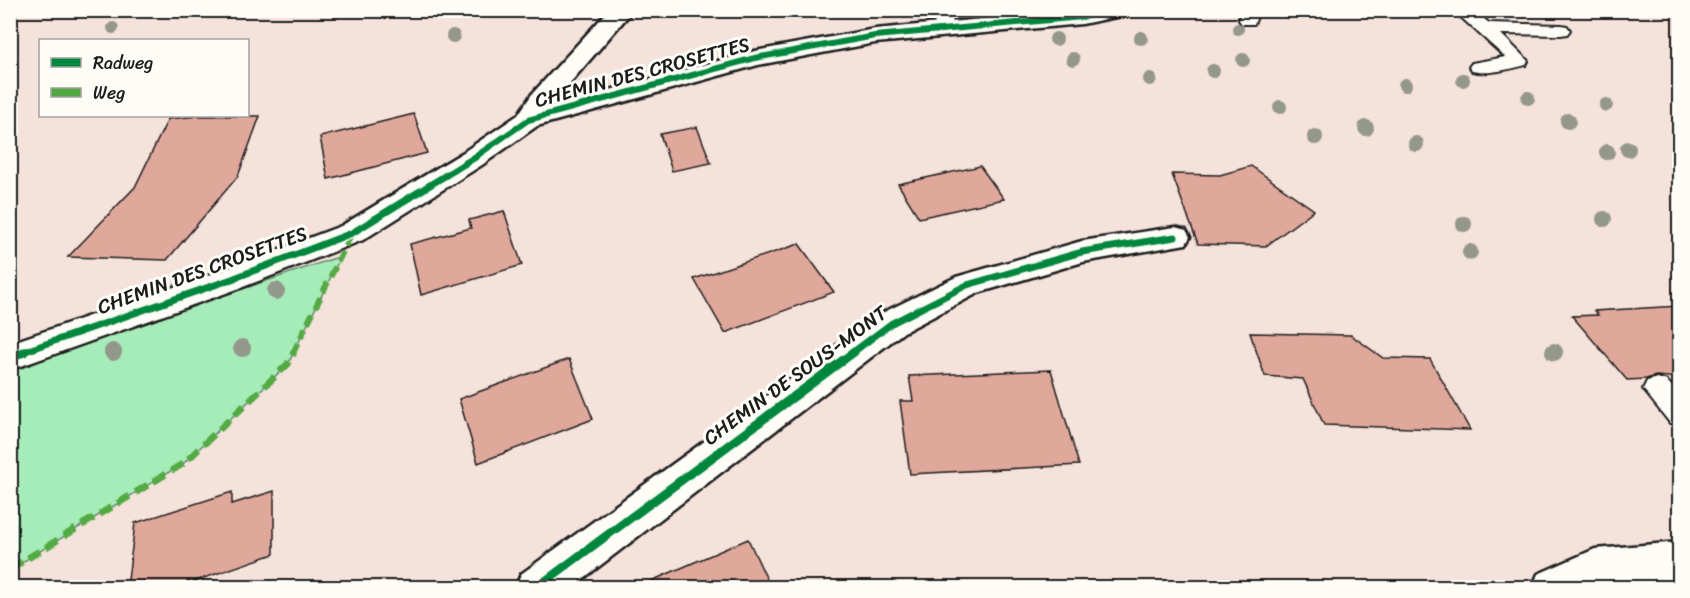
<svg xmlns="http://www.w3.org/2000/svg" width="1690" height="598" viewBox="0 0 1690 598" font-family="Sriracha,sans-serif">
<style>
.green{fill:#a6ecb8;stroke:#61846a;stroke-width:1.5}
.building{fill:#e0a79b;stroke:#1c1c1c;stroke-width:1.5}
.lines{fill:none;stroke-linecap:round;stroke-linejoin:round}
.service-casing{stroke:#1c1c1c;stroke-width:4}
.minor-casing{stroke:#1c1c1c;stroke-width:5}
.service{fill:#fdfcf7;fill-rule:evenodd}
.minor{fill:#fdfcf7;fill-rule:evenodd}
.quiet-far1{stroke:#52a943;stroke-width:6;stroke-dasharray:11 6;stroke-linecap:butt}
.quiet{stroke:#52a943;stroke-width:7;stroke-dasharray:14 7;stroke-linecap:butt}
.cycleway-far2-casing{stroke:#fdfcf7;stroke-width:9}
.cycleway-far1-casing{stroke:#fdfcf7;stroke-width:10}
.cycleway-casing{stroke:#fdfcf7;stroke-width:13}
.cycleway-far2{stroke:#00873e;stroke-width:6}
.cycleway-far1{stroke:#00873e;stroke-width:7}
.cycleway{stroke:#00873e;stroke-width:9}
.tree{fill:#94978c}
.labels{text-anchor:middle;stroke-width:6;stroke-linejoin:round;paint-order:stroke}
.street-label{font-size:20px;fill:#1c1c1c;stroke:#fdfcf7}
</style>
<rect width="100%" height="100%" fill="#f4e2db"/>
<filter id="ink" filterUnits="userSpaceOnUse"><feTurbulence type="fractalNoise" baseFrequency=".0167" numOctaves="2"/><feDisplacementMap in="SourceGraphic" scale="12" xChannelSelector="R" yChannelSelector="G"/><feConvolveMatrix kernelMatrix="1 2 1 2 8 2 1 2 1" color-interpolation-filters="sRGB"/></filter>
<g filter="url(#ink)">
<path class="green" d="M 341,256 L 288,364 L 184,463 L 11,569 L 11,370 L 57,351 Z"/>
<g class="building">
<path d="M 414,114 L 427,153 L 328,179 L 320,137 Z"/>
<path d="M 199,116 L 260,116 L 238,176 L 167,260 L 68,257 L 135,187 L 168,119 Z"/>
<path d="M 697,127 L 711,163 L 672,171 L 660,134 Z"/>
<path d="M 980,166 L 1004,199 L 919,218 L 898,184 Z"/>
<path d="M 1251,166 L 1314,210 L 1266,246 L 1198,244 L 1172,174 L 1220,175 Z"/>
<path d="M 504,211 L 522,265 L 421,295 L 410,244 L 471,228 L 469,220 Z"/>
<path d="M 799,244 L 834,292 L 725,333 L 694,279 Z"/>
<path d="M 1680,306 L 1680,378 L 1656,376 L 1646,379 L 1627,380 L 1572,316 L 1598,315 L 1594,311 Z"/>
<path d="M 1250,333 L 1351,335 L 1383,358 L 1430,359 L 1470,430 L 1324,425 L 1303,379 L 1265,376 Z"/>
<path d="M 569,359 L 593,419 L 478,463 L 459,399 Z"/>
<path d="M 1051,370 L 1079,465 L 910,474 L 900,401 L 913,401 L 909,376 Z"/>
<path d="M 274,491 L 274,554 L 175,588 L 127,588 L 135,523 L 232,492 L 232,504 Z"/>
<path d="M 748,539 L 771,588 L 635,588 Z"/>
</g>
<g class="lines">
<g class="service-casing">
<g id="service">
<path d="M 934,10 L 952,10 L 953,29 L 950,33 L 938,33 L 935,29 Z"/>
<path d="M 1242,10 L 1260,10 L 1254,24 L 1242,24 L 1239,20 Z"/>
<path d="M 1453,10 L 1473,10 L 1489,23 L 1561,25 L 1567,26 L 1570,30 L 1567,34 L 1561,35 L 1501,34 L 1528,61 L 1526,65 C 1510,69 1488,75 1472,71 L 1469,67 L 1472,63 L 1505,57 Z"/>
<path d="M 1657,378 L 1667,381 L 1680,395 L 1680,426 L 1670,423 L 1643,389 L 1647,381 Z"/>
</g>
</g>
<g class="minor-casing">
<g id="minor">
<path d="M 609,10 L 633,10 L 550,106 L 755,51 L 875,29 L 1078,10 L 1129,10 L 1126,15 L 1082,24 L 875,43 L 758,65 L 537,126 L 482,165 L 363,240 L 243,287 L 10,370 L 10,343 L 221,271 L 341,226 L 462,153 L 518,115 L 532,94 Z"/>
<path d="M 1175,227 L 1186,230 L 1190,237 L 1186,244 L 1083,262 L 978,293 L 904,332 L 571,588 L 515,588 L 521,574 L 880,314 L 956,277 L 1082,241 Z"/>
<path d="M 1680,542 L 1680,580 L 1606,588 L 1532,588 L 1538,574 L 1595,549 Z"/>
</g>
</g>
<use href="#service" class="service"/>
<use href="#minor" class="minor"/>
<path class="quiet-far1" d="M 293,353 L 352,233"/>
<path class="quiet" d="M 10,569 L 184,463 L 288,364 L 294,352"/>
<g class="cycleway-far2-casing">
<path id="cycleway-far2" d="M 475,157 L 528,120 L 755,58 L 875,36 L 1082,17 L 1118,10"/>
</g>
<g class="cycleway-far1-casing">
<g id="cycleway-far1">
<path d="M 20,353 L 232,279 L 352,233 L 477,156"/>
<path d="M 852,353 L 892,323 L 967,285 L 1082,252 L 1175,237"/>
</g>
</g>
<g class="cycleway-casing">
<g id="cycleway">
<path d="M 10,357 L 24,352"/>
<path d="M 536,588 L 854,352"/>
</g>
</g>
<use href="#cycleway-far2" class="cycleway-far2"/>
<use href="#cycleway-far1" class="cycleway-far1"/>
<use href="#cycleway" class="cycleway"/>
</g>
<g class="tree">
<circle cx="113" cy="28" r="6"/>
<circle cx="1238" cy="29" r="6"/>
<circle cx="453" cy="36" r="7"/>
<circle cx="1141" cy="38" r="7"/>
<circle cx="1056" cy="39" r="7"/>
<circle cx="1073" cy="59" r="7"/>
<circle cx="1243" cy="60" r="7"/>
<circle cx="1213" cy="71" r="7"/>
<circle cx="1150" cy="79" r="7"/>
<circle cx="1463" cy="80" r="7"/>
<circle cx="1405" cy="85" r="7"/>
<circle cx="1528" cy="98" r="7"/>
<circle cx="1606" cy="105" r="7"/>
<circle cx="1280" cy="107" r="7"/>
<circle cx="1568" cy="121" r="8"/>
<circle cx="1366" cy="128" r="8"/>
<circle cx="1315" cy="137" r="8"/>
<circle cx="1416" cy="144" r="8"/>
<circle cx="1628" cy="149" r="8"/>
<circle cx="1607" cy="152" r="8"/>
<circle cx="1604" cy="219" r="8"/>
<circle cx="1464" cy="224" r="8"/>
<circle cx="1470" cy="252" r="8"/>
<circle cx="276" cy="291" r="9"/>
<circle cx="242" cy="348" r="9"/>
<circle cx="113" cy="352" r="9"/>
<circle cx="1554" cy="352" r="9"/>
</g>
</g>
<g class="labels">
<g class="street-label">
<text transform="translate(642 72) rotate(-15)" y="7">CHEMIN DES CROSETTES</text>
<text transform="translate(202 270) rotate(-20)" y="7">CHEMIN DES CROSETTES</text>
<text transform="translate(795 375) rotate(-36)" y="7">CHEMIN DE SOUS-MONT</text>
</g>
</g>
<rect width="1690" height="598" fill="none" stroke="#fdfcf7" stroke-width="36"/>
<rect x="18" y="18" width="1654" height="562" fill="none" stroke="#1c1c1c" stroke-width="2" filter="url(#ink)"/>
<rect x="39" y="39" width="210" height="78" fill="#fdfcf7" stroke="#a3a29f" stroke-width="1.5"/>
<rect x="51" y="58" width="30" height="9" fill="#00873e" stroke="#a3a29f" stroke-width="1.5"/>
<text x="93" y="69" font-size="18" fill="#1c1c1c">Radweg</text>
<rect x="51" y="88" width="30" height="9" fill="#52a943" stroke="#a3a29f" stroke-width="1.5"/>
<text x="93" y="99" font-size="18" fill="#1c1c1c">Weg</text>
</svg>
